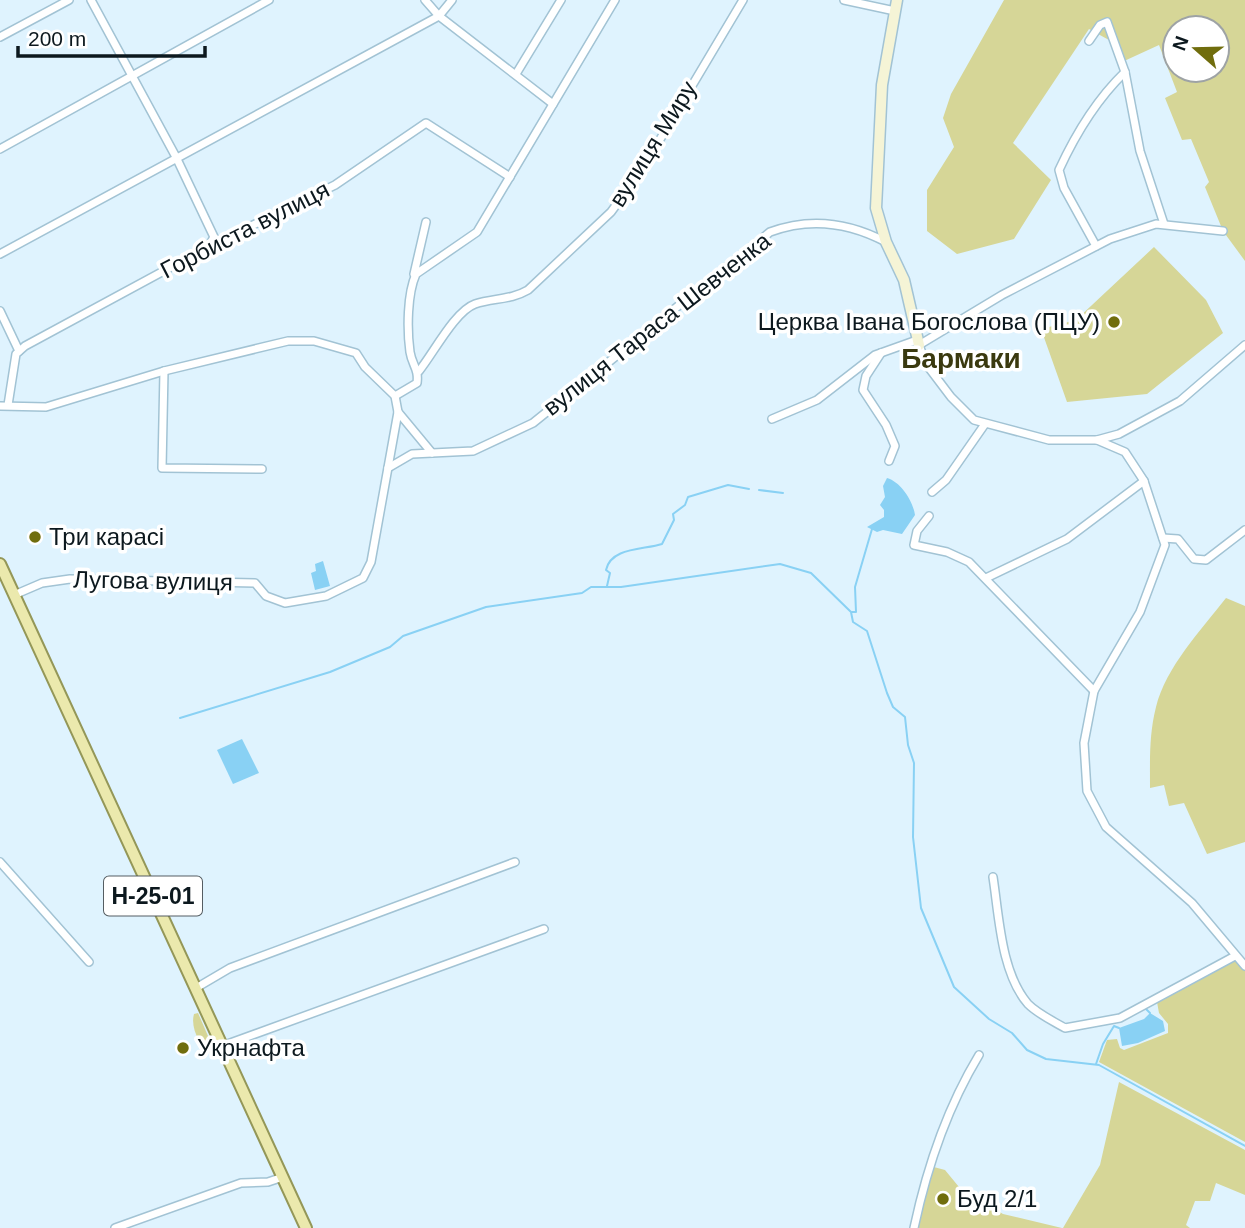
<svg xmlns="http://www.w3.org/2000/svg" width="1245" height="1228" viewBox="0 0 1245 1228" font-family="Helvetica,sans-serif">
<style>
.green{fill:#d6d697;fill-rule:evenodd}
.water{fill:#89d1f4}
.lines{fill:none;stroke-linecap:round;stroke-linejoin:round}
.stream{stroke:#89d1f4;stroke-width:2}
.street-casing{stroke:#a2c3d4;stroke-width:10}
.secondary-casing{stroke:#a2c3d4;stroke-width:13}
.primary-casing{stroke:#949758;stroke-width:14}
.street{stroke:#fff;stroke-width:7}
.secondary{stroke:#f5f4d6;stroke-width:10}
.primary{stroke:#ebe9ad;stroke-width:10}
.poi-dot{fill:#706d0d;stroke:#fff;stroke-width:2.5}
.labels{text-anchor:middle;stroke-width:7;stroke-linejoin:round;paint-order:stroke}
.shield{fill:#fff;stroke:#555d62;stroke-width:2}
.shield-label{font-size:23px;font-weight:bold;fill:#0c181e}
.street-label{font-size:24px;fill:#0c181e;stroke:#fff}
.poi-label{font-size:24px;fill:#0c181e;stroke:#fff;text-anchor:start}
.quarter-label{font-size:28px;font-weight:bold;fill:#3a390f;stroke:#fff}
</style>
<rect width="100%" height="100%" fill="#dff3fe"/>
<g class="green">
<path d="M 1004,0 L 1245,0 L 1245,261 L 1223,231 L 1205,187 L 1209,182 L 1191,139 L 1182,140 L 1165,98 L 1177,92 L 1159,45 L 1122,62 L 1118,45 L 1089,29 L 1013,143 L 1051,180 L 1014,239 L 957,254 L 927,231 L 927,190 L 954,147 L 943,118 L 951,94 ZM 1175,28 L 1217,28 L 1217,70 L 1175,70 Z"/>
<path d="M 1154,247 L 1206,300 L 1223,333 L 1147,394 L 1067,402 L 1041,329 L 1076,320 Z"/>
<path d="M 1226,598 L 1245,606 L 1245,842 L 1207,854 L 1184,803 L 1169,806 L 1164,785 L 1150,788 C 1150,761 1149,734 1156,707 C 1166,667 1201,630 1226,598 Z"/>
<path d="M 1235,960 L 1245,970 L 1245,1142 L 1099,1062 L 1107,1040 L 1117,1039 L 1120,1048 L 1124,1050 L 1168,1033 L 1168,1024 L 1159,1013 L 1157,1002 Z"/>
<path d="M 198,1013 L 215,1052 L 212,1054 C 200,1047 190,1028 194,1014 Z"/>
<path d="M 1119,1082 L 1245,1150 L 1245,1195 L 1216,1183 L 1210,1201 L 1195,1201 L 1186,1225 L 1190,1228 L 1063,1228 L 1100,1165 Z"/>
<path d="M 930,1166 L 945,1170 L 959,1187 L 1003,1214 L 1062,1228 L 914,1228 Z"/>
</g>
<g class="water">
<path d="M 887,478 C 901,482 913,501 915,515 L 902,534 L 883,530 L 877,532 L 867,527 L 884,517 L 884,510 L 880,505 L 885,497 L 883,486 Z"/>
<path d="M 323,561 L 330,586 L 315,590 L 311,573 L 316,571 L 315,564 Z"/>
<path d="M 242,739 L 259,773 L 233,784 L 217,750 Z"/>
<path d="M 1150,1013 L 1163,1021 L 1165,1031 L 1138,1043 L 1122,1046 L 1119,1028 L 1144,1019 Z"/>
</g>
<g class="lines">
<g class="stream">
<path d="M 759,490 L 783,493"/>
<path d="M 607,586 L 610,573 L 606,570 C 611,547 644,550 662,544 L 674,520 L 673,514 L 685,505 L 688,497 L 728,485 L 749,489"/>
<path d="M 852,612 L 856,612 L 855,587 L 872,529"/>
<path d="M 180,718 L 330,672 L 390,647 L 403,636 L 486,607 L 582,593 L 591,587 L 621,587 L 780,564 L 811,573 L 851,612 L 853,622 L 867,631 L 887,693 L 893,707 L 905,717 L 908,745 L 914,763 L 913,837 L 921,908 L 954,987 L 989,1019 L 1012,1033 L 1027,1050 L 1046,1059 L 1099,1065 L 1245,1146"/>
<path d="M 1146,1009 L 1150,1013"/>
<path d="M 1096,1064 L 1103,1044 L 1114,1026 L 1119,1028"/>
</g>
<g class="street-casing">
<g id="street">
<path d="M 91,0 L 176,157 L 214,237 L 209,246"/>
<path d="M 425,0 L 439,16 L 553,104"/>
<path d="M 844,0 L 895,11"/>
<path d="M 0,37 L 69,0"/>
<path d="M 1089,41 L 1100,25 L 1107,22 L 1125,72 L 1140,151 L 1164,224"/>
<path d="M 516,74 L 561,0"/>
<path d="M 0,149 L 269,0"/>
<path d="M 1223,231 L 1156,224 L 1110,239 L 1002,295 L 919,345 L 926,364 L 951,397 L 974,420 L 1049,440 L 1097,440 L 1125,452 L 1144,481 L 1165,545 L 1140,612 L 1094,691 L 1084,743 L 1087,791 L 1106,827 L 1192,903 L 1245,966"/>
<path d="M 1096,246 L 1064,188 L 1059,170 C 1076,133 1096,100 1125,72"/>
<path d="M 0,254 L 439,16 L 452,0"/>
<path d="M 414,274 L 426,222"/>
<path d="M 0,311 L 19,351"/>
<path d="M 881,353 L 866,376 L 863,390 L 886,425 L 895,446 L 889,461"/>
<path d="M 164,371 L 162,468 L 262,469"/>
<path d="M 419,371 C 433,354 455,311 475,304 C 493,298 511,300 528,290 L 611,212 L 643,168 L 743,0"/>
<path d="M 395,396 L 417,383 C 419,369 412,365 410,352 C 407,330 407,294 416,274 L 477,232 L 615,0"/>
<path d="M 8,405 L 16,354 L 25,346 L 208,247 L 335,185 L 426,123 L 510,177"/>
<path d="M 0,406 L 46,407 L 164,371 L 288,341 L 314,341 L 356,353 L 365,367 L 395,396 L 398,412 L 432,453"/>
<path d="M 772,419 L 817,400 L 875,355 L 917,340"/>
<path d="M 1097,440 L 1119,434 L 1180,401 L 1245,345"/>
<path d="M 388,468 L 412,454 L 473,451 L 533,423 L 770,232 C 810,217 848,222 886,242"/>
<path d="M 932,492 L 946,480 L 985,424"/>
<path d="M 929,516 L 917,531 L 914,545 L 947,552 L 969,562 L 1094,691"/>
<path d="M 1163,538 L 1178,539 L 1194,559 L 1206,560 L 1245,530"/>
<path d="M 986,578 L 1067,539 L 1144,481"/>
<path d="M 14,595 L 42,583 L 70,579 L 255,583 L 266,596 L 285,603 L 326,596 L 363,578 L 371,562 L 398,412"/>
<path d="M 0,862 L 89,962"/>
<path d="M 993,877 C 999,916 1001,973 1028,1004 C 1038,1014 1053,1021 1065,1028 L 1120,1018 L 1235,956"/>
<path d="M 196,988 L 230,968 L 515,862"/>
<path d="M 222,1046 L 544,929"/>
<path d="M 115,1228 L 241,1183 L 268,1182 L 283,1177"/>
<path d="M 914,1228 C 927,1167 947,1108 979,1055"/>
</g>
</g>
<g class="secondary-casing">
<path id="secondary" d="M 897,0 L 882,85 L 876,208 L 886,242 L 904,280 L 919,345"/>
</g>
<g class="primary-casing">
<path id="primary" d="M 0,564 L 306,1228"/>
</g>
<use href="#street" class="street"/>
<use href="#secondary" class="secondary"/>
<use href="#primary" class="primary"/>
</g>
<g class="poi-dot">
<circle cx="1114" cy="322" r="7"/>
<circle cx="35" cy="537" r="7"/>
<circle cx="183" cy="1048" r="7"/>
<circle cx="943" cy="1199" r="7"/>
</g>
<g class="labels">
<rect class="shield" x="104" y="876.5" width="98" height="39" rx="5"/>
<g class="shield-label">
<text x="153" y="904">Н-25-01</text>
</g>
<g class="street-label">
<text transform="translate(653 144) rotate(-58)" y="8">вулиця Миру</text>
<text transform="translate(245 230) rotate(-27)" y="8">Горбиста вулиця</text>
<text transform="translate(657 324) rotate(-38)" y="8">вулиця Тараса Шевченка</text>
<text transform="translate(153 581) rotate(1)" y="8">Лугова вулиця</text>
</g>
<g class="poi-label">
<text x="1100" y="330" text-anchor="end">Церква Івана Богослова (ПЦУ)</text>
<text x="49" y="545">Три карасі</text>
<text x="197" y="1056">Укрнафта</text>
<text x="957" y="1207">Буд 2/1</text>
</g>
<g class="quarter-label">
<text x="961" y="368">Бармаки</text>
</g>
</g>
<g transform="translate(1196 49) rotate(290)"><circle r="33" fill="#ffffff" stroke="#9ea3a5" stroke-width="2"/>
<path d="M0-5L12 26L0 18L-12 26Z" fill="#706d0d"/>
<text y="-10" font-size="19" font-weight="bold" text-anchor="middle" fill="#0c181e">N</text>
</g>
<path d="M18 46v10h187v-10" fill="none" stroke="#0c181e" stroke-width="3.5"/>
<text x="28" y="46" font-size="21" fill="#0c181e" stroke="#ffffff" stroke-width="5" paint-order="stroke">200 m</text>
</svg>
